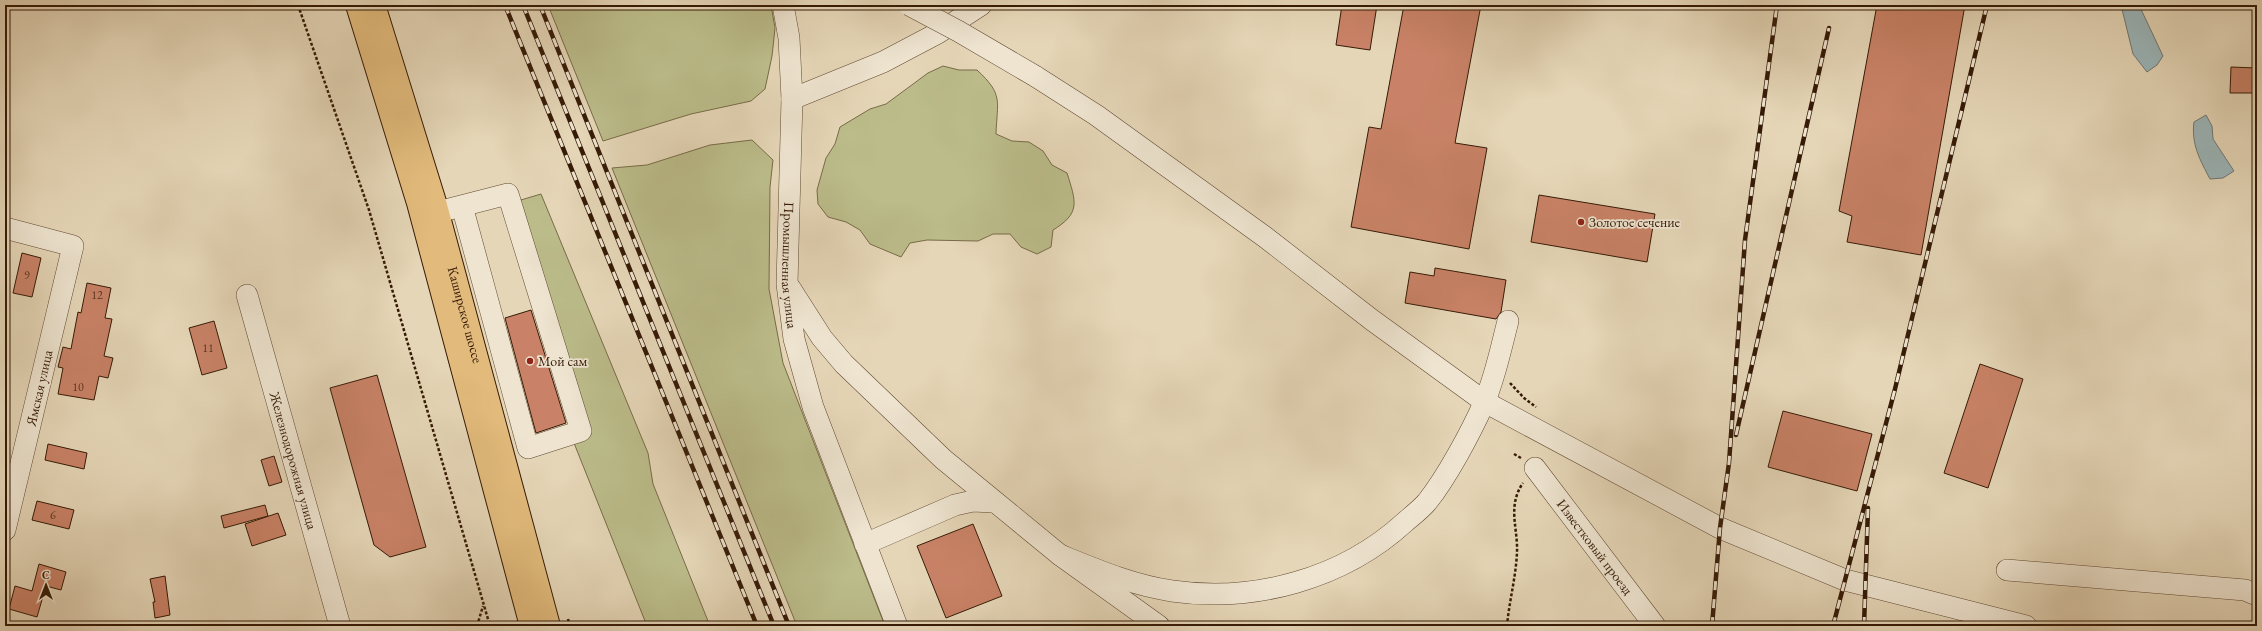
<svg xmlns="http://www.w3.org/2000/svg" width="2262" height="631" viewBox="0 0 2262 631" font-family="'EB Garamond',serif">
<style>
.green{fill:#bbbc8a;stroke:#786b48}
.water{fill:#9bb6ba;stroke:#727872}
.building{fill:#c98267;stroke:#351a06}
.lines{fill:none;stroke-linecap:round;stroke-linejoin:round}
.minor-casing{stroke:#614932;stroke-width:22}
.major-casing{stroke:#351a06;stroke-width:24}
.path{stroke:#351a06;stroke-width:2.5;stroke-dasharray:3 2;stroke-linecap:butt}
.minor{stroke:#eee4d0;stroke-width:21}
.major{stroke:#e2bb7c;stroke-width:22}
.rail-casing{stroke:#351a06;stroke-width:4.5}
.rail{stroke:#eee4d0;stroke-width:3;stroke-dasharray:9;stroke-linecap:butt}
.minor-bridge-casing{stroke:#614932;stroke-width:22;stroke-linecap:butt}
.minor-bridge{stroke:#eee4d0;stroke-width:21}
.poi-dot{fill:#8f2418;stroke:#eee4d0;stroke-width:1.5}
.labels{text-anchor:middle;stroke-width:3.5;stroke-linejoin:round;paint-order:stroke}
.number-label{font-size:12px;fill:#5a341e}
.poi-label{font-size:14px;fill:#351a06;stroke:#eee4d0;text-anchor:start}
.street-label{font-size:14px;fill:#351a06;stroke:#eee4d0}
</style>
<rect width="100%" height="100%" fill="#e5d6b7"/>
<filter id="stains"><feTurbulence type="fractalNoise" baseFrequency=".005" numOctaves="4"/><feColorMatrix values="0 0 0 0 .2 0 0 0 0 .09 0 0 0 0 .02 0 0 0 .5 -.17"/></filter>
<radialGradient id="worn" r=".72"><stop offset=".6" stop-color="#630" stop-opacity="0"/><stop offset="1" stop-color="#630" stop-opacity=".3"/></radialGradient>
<g class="green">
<path d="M 548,5 L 771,5 L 775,28 L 772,56 L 765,89 L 751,101 L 691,114 L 603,141 Z"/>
<path d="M 943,66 L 959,70 L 977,70 C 1004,95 997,101 996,134 L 1012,141 L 1029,142 L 1043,151 L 1052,165 L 1067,173 C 1076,202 1081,213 1053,230 L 1051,247 L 1037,254 L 1021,247 L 1010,234 L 993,234 L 978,241 L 927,240 L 910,243 L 901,257 L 870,244 L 860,230 L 846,222 L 828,217 L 818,204 L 817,190 L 826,158 L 835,144 L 840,127 L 870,109 L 886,104 L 928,73 Z"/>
<path d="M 752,140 L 773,160 L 770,187 L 769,289 L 783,363 L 885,626 L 797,626 L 612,168 L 647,165 L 710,145 Z"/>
<path d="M 541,194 L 648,453 L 653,484 L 710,626 L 647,626 L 572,438 L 514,202 Z"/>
</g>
<g class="water">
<path d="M 2121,5 L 2139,5 L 2163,56 L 2157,65 L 2147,72 L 2133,54 Z"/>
<path d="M 2206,115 L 2212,126 L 2213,139 L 2234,171 L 2223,178 L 2210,179 C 2200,160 2191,144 2194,122 Z"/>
</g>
<g class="building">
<path d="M 1342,5 L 1377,5 L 1370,50 L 1336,45 Z"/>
<path d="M 1404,5 L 1481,5 L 1455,143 L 1487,148 L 1469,249 L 1351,227 L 1369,127 L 1381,129 Z"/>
<path d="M 1877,5 L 1965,5 L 1921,255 L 1847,242 L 1852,216 L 1839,211 Z"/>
<path d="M 2231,67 L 2257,68 L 2257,93 L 2230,93 Z"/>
<path d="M 1539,195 L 1655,214 L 1647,262 L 1531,242 Z"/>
<path d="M 22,253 L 41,258 L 32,297 L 13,293 Z"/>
<path d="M 1435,268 L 1506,280 L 1501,312 L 1496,319 L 1405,303 L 1410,272 L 1434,276 Z"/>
<path d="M 87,283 L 111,288 L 105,318 L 112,319 L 104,356 L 113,358 L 108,378 L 99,376 L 94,400 L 58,394 L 63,368 L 58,367 L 63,347 L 71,349 L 78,312 L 81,313 Z"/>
<path d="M 531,310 L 566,423 L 536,433 L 505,318 Z"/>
<path d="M 214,321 L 227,368 L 202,375 L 189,328 Z"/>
<path d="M 1980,364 L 2023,379 L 1988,488 L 1944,473 Z"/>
<path d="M 377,375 L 426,547 L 390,557 L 374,545 L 330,388 Z"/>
<path d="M 1783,411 L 1872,434 L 1857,491 L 1768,467 Z"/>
<path d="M 48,444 L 87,453 L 84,469 L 45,460 Z"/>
<path d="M 274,456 L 282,482 L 269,486 L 261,460 Z"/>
<path d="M 37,501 L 74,510 L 69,529 L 32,520 Z"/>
<path d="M 265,505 L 268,516 L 224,528 L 221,516 Z"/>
<path d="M 278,513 L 286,535 L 252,546 L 245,524 Z"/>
<path d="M 973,524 L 1002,596 L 946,618 L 917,546 Z"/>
<path d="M 39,564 L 66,572 L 61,590 L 46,586 L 37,617 L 9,609 L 15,586 L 32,591 Z"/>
<path d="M 165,576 L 170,615 L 155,618 L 153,602 L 155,602 L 150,579 Z"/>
</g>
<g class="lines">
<g class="minor-casing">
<g id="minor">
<path id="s1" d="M 783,5 L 789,38 L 792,99 L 787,284 L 794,339 L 813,407 L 897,626"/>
<path d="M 1035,76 L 1096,115 L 1265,237 L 1372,320 L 1485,402 L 1720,528 L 1845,580 L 2026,626"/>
<path d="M 792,99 L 883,62 L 938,33 L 981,5"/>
<path d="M 438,212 L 508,194 L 581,431 L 528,448 L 462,206"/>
<path d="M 5,228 L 73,246 L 5,530"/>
<path d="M 790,288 L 822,338 L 844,364 L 943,459 L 1060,555 L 1159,626"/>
<path id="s2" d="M 247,295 L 340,626"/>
<path id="s3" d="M 1535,468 L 1655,626"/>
<path d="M 865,544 L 955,505 L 973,501 L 993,502"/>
<path d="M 1060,555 C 1097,570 1132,585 1172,591 C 1254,603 1343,579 1405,522 C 1412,516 1421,509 1427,502 C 1447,477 1471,432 1484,403 C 1495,378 1501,348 1508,321"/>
<path d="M 2007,570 L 2245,590 L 2257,595"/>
</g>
</g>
<g class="major-casing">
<g id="major">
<path d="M 357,5 L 418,203 L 531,626"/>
<path id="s4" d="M 374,5 L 435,202 L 549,626"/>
</g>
</g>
<g class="path">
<path d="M 298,5 L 369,210 L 490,626"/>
<path d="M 1510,383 L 1524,398 L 1536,407"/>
<path d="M 1514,454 L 1521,458"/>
<path d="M 568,619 L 570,626"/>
<path d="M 477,626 L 483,606"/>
<path d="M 1507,626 C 1509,602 1516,577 1517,552 C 1518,528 1507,506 1523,483"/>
</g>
<use href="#minor" class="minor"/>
<use href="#major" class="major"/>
<g class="rail-casing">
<g id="rail">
<path d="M 505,5 L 757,626"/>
<path d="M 523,5 L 774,626"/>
<path d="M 540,5 L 789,626"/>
<path d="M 1736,435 L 1829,28"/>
<path d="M 1712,626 L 1720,528 L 1729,463 L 1745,240 L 1777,5"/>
<path d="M 1833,626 L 1895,389 L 1987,5"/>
<path d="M 1864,626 L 1868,508"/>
</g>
</g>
<use href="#rail" class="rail"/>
<g class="minor-bridge-casing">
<path id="minor-bridge" d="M 909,5 L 958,31 L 1035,76"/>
</g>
<use href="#minor-bridge" class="minor-bridge"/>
</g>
<g class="poi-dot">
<circle cx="1581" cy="222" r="4"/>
<circle cx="530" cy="361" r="4"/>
</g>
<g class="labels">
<g class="number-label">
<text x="27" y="279">9</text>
<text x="97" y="299">12</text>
<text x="208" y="352">11</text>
<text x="78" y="391">10</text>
<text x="53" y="519">6</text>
</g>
<g class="poi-label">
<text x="1589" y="227">Золотое сечение</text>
<text x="538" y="366">Мой сам</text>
</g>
<g class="street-label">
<text dy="5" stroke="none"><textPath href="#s1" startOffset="261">Промышленная улица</textPath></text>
<text dy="5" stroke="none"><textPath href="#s4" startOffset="323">Каширское шоссе</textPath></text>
<text transform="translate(39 388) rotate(-77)" y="5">Ямская улица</text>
<text dy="5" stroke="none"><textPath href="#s2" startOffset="172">Железнодорожная улица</textPath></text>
<text dy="5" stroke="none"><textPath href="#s3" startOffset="99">Известковый проезд</textPath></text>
</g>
</g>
<rect width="2262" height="631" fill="none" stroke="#e5d6b7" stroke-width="20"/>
<rect x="6" y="6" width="2250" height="619" fill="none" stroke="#351a06" stroke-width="2"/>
<rect x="10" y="10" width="2242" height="611" fill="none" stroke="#351a06"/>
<g transform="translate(46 585)" stroke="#eee4d0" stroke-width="3" paint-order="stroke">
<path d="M0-3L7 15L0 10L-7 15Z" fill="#351a06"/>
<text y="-6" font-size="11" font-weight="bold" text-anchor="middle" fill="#351a06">С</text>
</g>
<rect width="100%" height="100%" filter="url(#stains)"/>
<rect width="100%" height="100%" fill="url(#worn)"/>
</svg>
